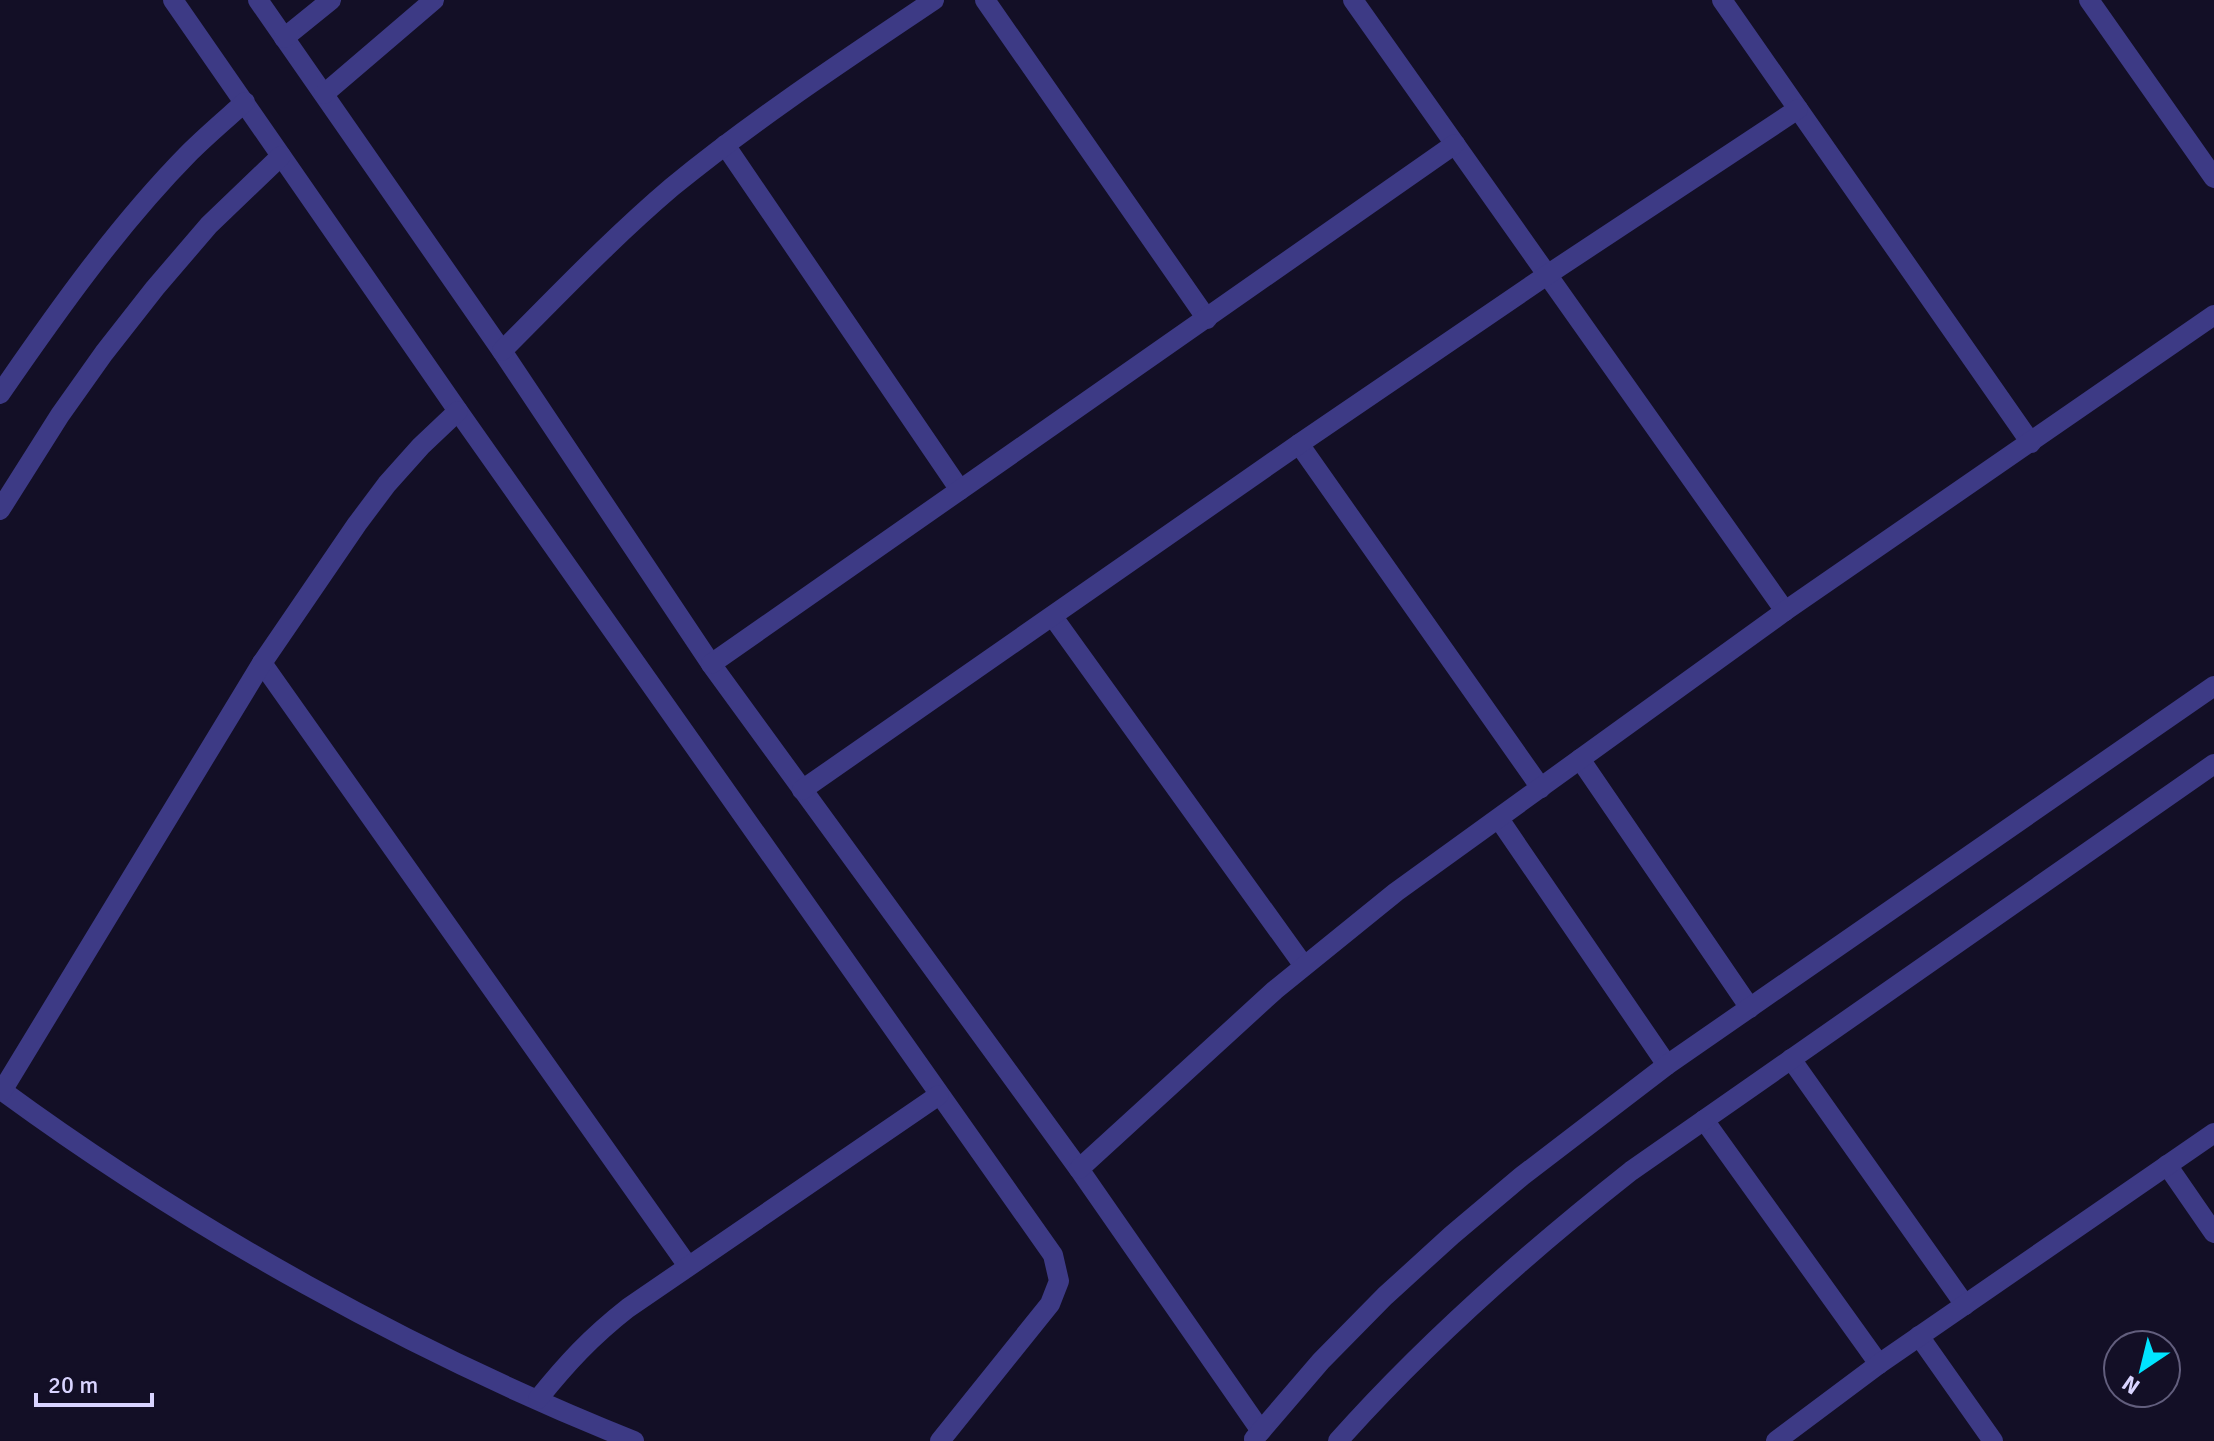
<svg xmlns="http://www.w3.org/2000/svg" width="2214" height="1441" viewBox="0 0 2214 1441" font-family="Signika,sans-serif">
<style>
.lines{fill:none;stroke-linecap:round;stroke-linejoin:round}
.street{stroke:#3d3a85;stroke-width:20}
</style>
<rect width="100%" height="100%" fill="#130f26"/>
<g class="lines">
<g class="street">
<path d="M 173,0 L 458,411 L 1053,1255 L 1059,1281 L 1050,1304 L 940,1441"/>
<path d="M 258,0 L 502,351 L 711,664 L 1079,1169 L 1261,1431"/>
<path d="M 985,0 L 1207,319"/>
<path d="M 1353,0 L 1785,611"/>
<path d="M 1722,0 L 2031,443"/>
<path d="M 2089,0 L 2214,178"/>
<path d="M 284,38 L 331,0"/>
<path d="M 324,94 L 434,0"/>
<path d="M 725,145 L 960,490"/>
<path d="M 502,351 C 558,295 612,238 672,187 C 755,119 845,60 934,0"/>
<path d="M 0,394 C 58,310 118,225 190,152 C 207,135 226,119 245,102"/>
<path d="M 1299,444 L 1541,788"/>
<path d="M 0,510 L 60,415 L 104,353 L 155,288 L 209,225 L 281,156"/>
<path d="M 1053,617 L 1304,966"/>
<path d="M 262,663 L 688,1266"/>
<path d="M 711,664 L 1455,144"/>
<path d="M 1580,759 L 1750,1008"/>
<path d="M 802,790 L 1299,444 L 1547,275 L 1798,109"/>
<path d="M 1499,819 L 1667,1065"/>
<path d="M 1791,1059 L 1965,1305"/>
<path d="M 0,1089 C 192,1230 414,1353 634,1441"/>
<path d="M 2,1091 L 262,663 L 357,524 L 387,484 L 421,446 L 458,411"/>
<path d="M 1704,1120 L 1879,1364"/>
<path d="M 2167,1165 L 2214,1233"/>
<path d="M 1079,1169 L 1275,990 L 1396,892 L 1785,611 L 2214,315"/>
<path d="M 1919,1336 L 1993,1441"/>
<path d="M 538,1399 C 567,1363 591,1337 628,1308 L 939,1095"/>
<path d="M 1254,1439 L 1321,1361 L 1385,1296 L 1452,1235 L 1522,1176 L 1667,1065 L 2214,686"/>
<path d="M 1338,1441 C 1427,1341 1526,1254 1631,1171 L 2214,764"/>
<path d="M 1776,1441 L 1879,1364 L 2214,1133"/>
</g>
</g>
<g transform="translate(2142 1369) rotate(215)"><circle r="38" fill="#130f26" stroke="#625e7d" stroke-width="2"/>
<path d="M0-6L14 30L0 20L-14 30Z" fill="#00e5ff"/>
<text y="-12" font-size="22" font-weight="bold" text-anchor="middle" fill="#d9d4ff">N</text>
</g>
<path d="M36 1393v12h116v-12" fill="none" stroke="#d9d4ff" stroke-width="4"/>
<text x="48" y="1393" font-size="24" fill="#d9d4ff" stroke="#130f26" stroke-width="6" paint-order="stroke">20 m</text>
</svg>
